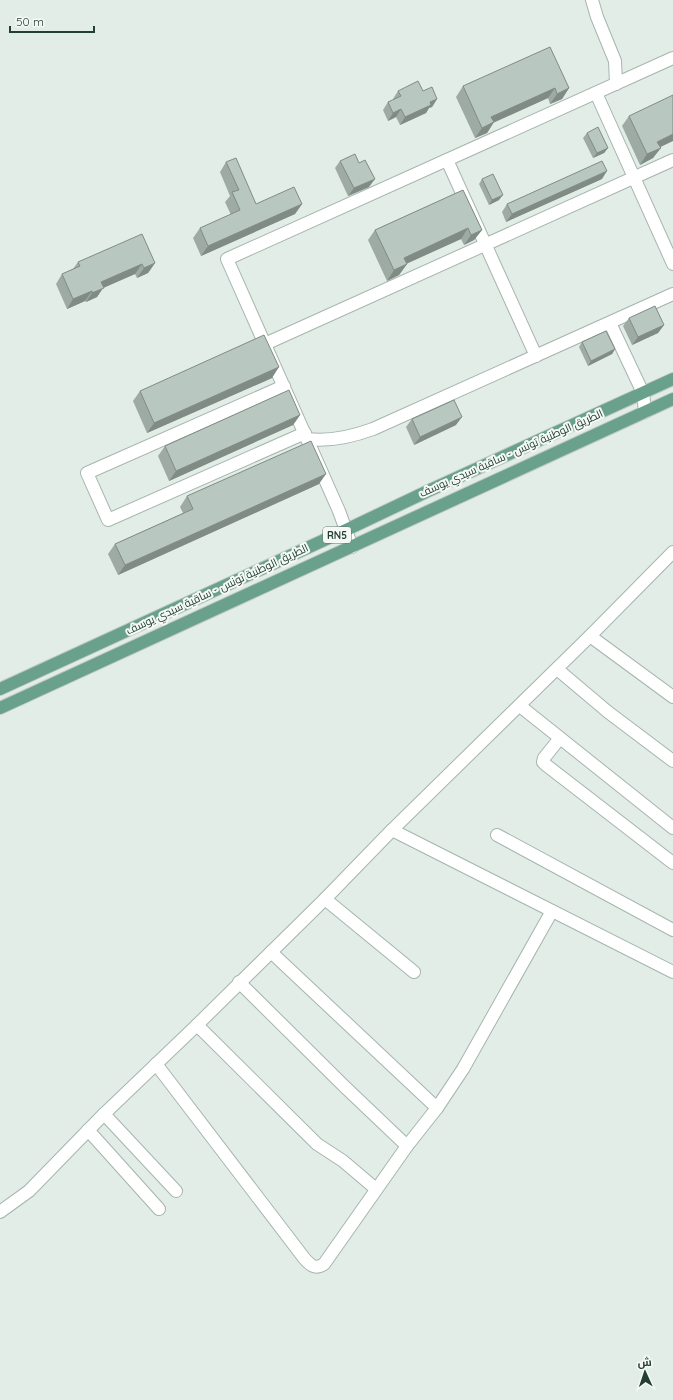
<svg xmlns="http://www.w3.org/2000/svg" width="673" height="1400" viewBox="0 0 673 1400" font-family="Quicksand,Cairo,sans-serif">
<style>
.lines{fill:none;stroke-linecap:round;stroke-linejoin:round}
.minor-casing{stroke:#a6b5ae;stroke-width:14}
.major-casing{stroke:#c1c9c6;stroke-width:14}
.minor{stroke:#fff;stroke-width:12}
.major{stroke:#69a18d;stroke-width:12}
.wall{fill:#9eaba5}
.shaded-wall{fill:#818b86}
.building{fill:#b8c7c0;stroke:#818b86}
.labels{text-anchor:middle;stroke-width:4;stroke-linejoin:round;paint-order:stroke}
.shield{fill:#f4f9f6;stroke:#62766e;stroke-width:1}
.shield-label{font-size:10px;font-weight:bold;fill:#233e34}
.street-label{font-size:11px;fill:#233e34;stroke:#f4f9f6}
</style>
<rect width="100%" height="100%" fill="#e3ede7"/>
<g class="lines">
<g class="minor-casing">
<g id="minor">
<path d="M 592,0 L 597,17 L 615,61 L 616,84"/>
<path d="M 596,93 L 673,264"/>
<path d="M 447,160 L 536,356"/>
<path d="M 610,323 L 643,393 L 645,412"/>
<path d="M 265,344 L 673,160"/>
<path d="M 284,386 L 87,473 L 108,520 L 305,433"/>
<path d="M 307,439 C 330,442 351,437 373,429 L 673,294"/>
<path d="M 352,547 L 339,511 L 227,259 L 673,58"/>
<path d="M 590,636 L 673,697"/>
<path d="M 557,669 L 608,712 L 673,761"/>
<path d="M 520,706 L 673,828"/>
<path d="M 560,738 L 544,758 L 543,762 L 546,765 L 673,863"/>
<path d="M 392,830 L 673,972"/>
<path d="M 497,835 L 673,930"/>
<path d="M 325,899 L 414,972"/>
<path d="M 271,952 L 437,1108"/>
<path d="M 239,982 L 345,1087 L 407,1146"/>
<path d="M 197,1025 L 317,1144 L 343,1161 L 376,1189"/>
<path d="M 156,1064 L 304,1258 C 310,1265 315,1270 324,1264 L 407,1146 L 437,1108 L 463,1069 L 552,911"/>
<path d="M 104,1114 L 176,1191"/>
<path d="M 88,1130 L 159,1209"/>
<path d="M 0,1212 L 29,1191 L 104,1114 L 197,1025 L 325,899 L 392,830 L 590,636 L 673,552"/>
</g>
</g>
<g class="major-casing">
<g id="major">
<path d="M 0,689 L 346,530 L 428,491 L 673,379"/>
<path d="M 0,708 L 673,399"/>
</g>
</g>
<use href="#minor" class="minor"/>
<use href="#major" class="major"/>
</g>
<g class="wall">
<path d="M 463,86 L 569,88 L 562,99 L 550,104 L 548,98 L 494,122 L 487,133 L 475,138 L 456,97 Z"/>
<path d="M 398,91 L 423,91 L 437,99 L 432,107 L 429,108 L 426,113 L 400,125 L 396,117 L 388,121 L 383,110 L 388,102 L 393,100 L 393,99 Z"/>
<path d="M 629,116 L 660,147 L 653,158 L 640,165 L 622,126 Z"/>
<path d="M 587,133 L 608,148 L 604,153 L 593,158 L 583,138 Z"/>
<path d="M 340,161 L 369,187 L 348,196 L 335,168 Z"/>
<path d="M 226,162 L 256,204 L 302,204 L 295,214 L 201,256 L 193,238 L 200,228 L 231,215 L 225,202 L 230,196 L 220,172 Z"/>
<path d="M 482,179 L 499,200 L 489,205 L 479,184 Z"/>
<path d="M 602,179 L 506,222 L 502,212 L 507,204 Z"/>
<path d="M 463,190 L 482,230 L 474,240 L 464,245 L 461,239 L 406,264 L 407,264 L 399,275 L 387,281 L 368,240 L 375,230 Z"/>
<path d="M 78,262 L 155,263 L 148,273 L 137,278 L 135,274 L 103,288 L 97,297 L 86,302 L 85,301 L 67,309 L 56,284 L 62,274 L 73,269 Z"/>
<path d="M 629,318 L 664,325 L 658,333 L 632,345 L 623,326 Z"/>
<path d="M 582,342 L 615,349 L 612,354 L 588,366 L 579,347 Z"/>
<path d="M 272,378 L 147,433 L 133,401 L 140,391 Z"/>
<path d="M 300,415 L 293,425 L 169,481 L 158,456 L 165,446 Z"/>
<path d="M 412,419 L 456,425 L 414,445 L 406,427 Z"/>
<path d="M 319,484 L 118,575 L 108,554 L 115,544 L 183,513 L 180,507 L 187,496 Z"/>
</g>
<g class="shaded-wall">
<path d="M 555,88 L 548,98 L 484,127 L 491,117 Z"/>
<path d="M 569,88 L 562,99 L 550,104 L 557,94 Z"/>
<path d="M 437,99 L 432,107 L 429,108 L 426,113 L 400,125 L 405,117 L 430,102 Z"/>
<path d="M 401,109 L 396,117 L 388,121 L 393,113 Z"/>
<path d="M 494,122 L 487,133 L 475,138 L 482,128 Z"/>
<path d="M 673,134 L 673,141 L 650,152 L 657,142 Z"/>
<path d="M 608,148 L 604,153 L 593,158 L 597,153 Z"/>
<path d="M 661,148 L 653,158 L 640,165 L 647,154 Z"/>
<path d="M 607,171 L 602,179 L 506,222 L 512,214 Z"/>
<path d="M 375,179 L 369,187 L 348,196 L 354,188 Z"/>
<path d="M 503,195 L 499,200 L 489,205 L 492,200 Z"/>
<path d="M 302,204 L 295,214 L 201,256 L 208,246 Z"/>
<path d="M 468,228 L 461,239 L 397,268 L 404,258 Z"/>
<path d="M 482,230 L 474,240 L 464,245 L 471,235 Z"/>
<path d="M 155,263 L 148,273 L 137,278 L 144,268 Z"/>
<path d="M 142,264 L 135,274 L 103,288 L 97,297 L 86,302 L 92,293 L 101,282 Z"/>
<path d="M 407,264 L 399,275 L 387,281 L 394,270 Z"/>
<path d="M 92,291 L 85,301 L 67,309 L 73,299 Z"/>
<path d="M 664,325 L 658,333 L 632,345 L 638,337 Z"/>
<path d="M 615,349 L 612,354 L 588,366 L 591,361 Z"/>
<path d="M 279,367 L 272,378 L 147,433 L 154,423 Z"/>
<path d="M 300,415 L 293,425 L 169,481 L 176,471 Z"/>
<path d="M 462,417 L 456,425 L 414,445 L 420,437 Z"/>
<path d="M 326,474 L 319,484 L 118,575 L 125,565 Z"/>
</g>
<g class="building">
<path d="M 550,47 L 569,88 L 557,94 L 555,88 L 491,117 L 494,122 L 482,128 L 463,86 Z"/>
<path d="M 418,81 L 423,91 L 432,87 L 437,99 L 430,102 L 431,105 L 405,117 L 401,109 L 393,113 L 388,102 L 401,96 L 398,91 Z"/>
<path d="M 673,95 L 673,134 L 657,142 L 661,148 L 647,154 L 629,116 Z"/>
<path d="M 598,127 L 608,148 L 597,153 L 587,133 Z"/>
<path d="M 355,154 L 359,163 L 365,160 L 375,179 L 354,188 L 340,161 Z"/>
<path d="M 236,158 L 256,204 L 294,187 L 302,204 L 208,246 L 200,228 L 240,210 L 232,192 L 239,190 L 226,162 Z"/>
<path d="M 602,161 L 607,171 L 512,214 L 507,204 Z"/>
<path d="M 493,174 L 503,195 L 492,200 L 482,179 Z"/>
<path d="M 463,190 L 482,230 L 471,235 L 468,228 L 404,258 L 407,264 L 394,270 L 375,230 Z"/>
<path d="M 142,234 L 155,263 L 144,268 L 142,264 L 101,282 L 104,288 L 92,293 L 92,291 L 73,299 L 62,274 L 80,266 L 78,262 Z"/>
<path d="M 655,306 L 664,325 L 638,337 L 629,318 Z"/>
<path d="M 606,331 L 615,349 L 591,361 L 582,342 Z"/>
<path d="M 264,335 L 279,367 L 154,423 L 140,391 Z"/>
<path d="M 289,390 L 300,415 L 176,471 L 165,446 Z"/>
<path d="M 454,400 L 462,417 L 420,437 L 412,419 Z"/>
<path d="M 311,441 L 326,474 L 125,565 L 115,544 L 193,509 L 187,496 Z"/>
</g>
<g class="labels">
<rect class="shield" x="323" y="527" width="28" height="16" rx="3"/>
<g class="shield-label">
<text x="337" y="539">RN5</text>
</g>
<g class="street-label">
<text transform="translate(511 453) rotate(-24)" y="4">الطريق الوطنية تونس - ساقية سيدي يوسف</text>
<text transform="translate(217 589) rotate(-25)" y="4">الطريق الوطنية تونس - ساقية سيدي يوسف</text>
</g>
</g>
<g transform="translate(645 1372) rotate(357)" stroke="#f4f9f6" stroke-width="3" paint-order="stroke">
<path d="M0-3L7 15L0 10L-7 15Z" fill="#233e34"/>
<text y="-6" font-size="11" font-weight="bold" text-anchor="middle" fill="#233e34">ش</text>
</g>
<path d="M10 26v6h84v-6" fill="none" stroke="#233e34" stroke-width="2"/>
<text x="16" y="26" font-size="12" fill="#233e34" stroke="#f4f9f6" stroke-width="3" paint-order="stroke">50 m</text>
</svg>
